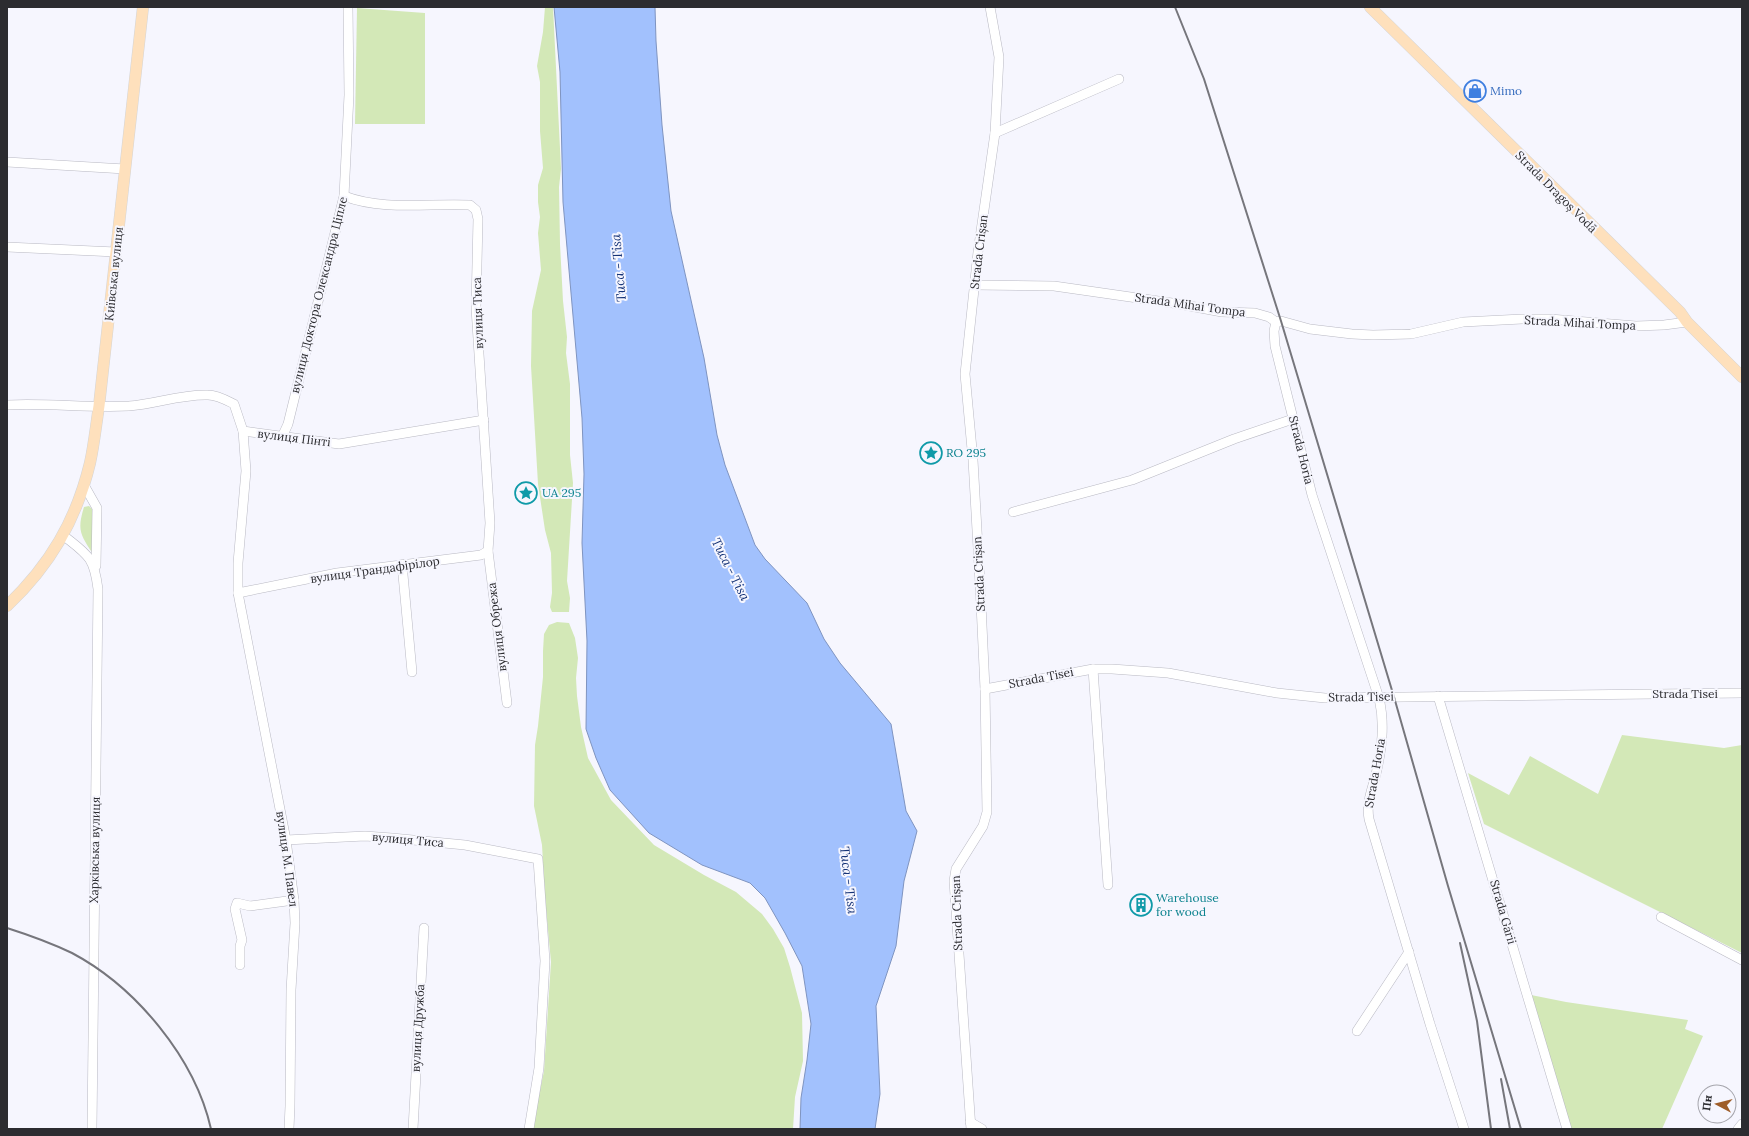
<svg xmlns="http://www.w3.org/2000/svg" width="1749" height="1136" viewBox="0 0 1749 1136" font-family="Lora,serif">
<style>
.green{fill:#d3e8b7}
.water{fill:#a2c1fd;stroke:#7f94c0}
.lines{fill:none;stroke-linecap:round;stroke-linejoin:round}
.minor-casing{stroke:#b9b9c3;stroke-width:10}
.major-casing{stroke:#d5d5d6;stroke-width:12}
.minor{stroke:#fff;stroke-width:9}
.major{stroke:#fee0bc;stroke-width:11}
.rail{stroke:#76767c;stroke-width:2}
.labels{text-anchor:middle;stroke-width:4;stroke-linejoin:round;paint-order:stroke}
.shop-label{font-size:12px;fill:#366cbe;stroke:#f6f6fe;text-anchor:start}
.street-label{font-size:12px;fill:#2c2c30;stroke:#f6f6fe}
.culture-label{font-size:12px;fill:#0d838f;stroke:#f6f6fe;text-anchor:start}
.water-label{font-size:13px;font-style:italic;fill:#153377;stroke:#f6f6fe}
</style>
<rect width="100%" height="100%" fill="#f6f6fe"/>
<g class="green">
<path d="M 545,7 L 553,7 L 561,169 L 559,187 L 560,244 L 563,301 L 567,337 L 566,353 L 570,384 L 570,455 L 573,483 L 567,581 L 570,598 L 569,612 L 552,612 L 550,607 L 552,593 L 551,553 L 545,530 L 538,484 L 531,366 L 532,311 L 541,270 L 538,233 L 540,217 L 538,202 L 538,185 L 543,168 L 540,131 L 540,82 L 537,66 L 543,32 Z"/>
<path d="M 357,8 L 425,13 L 425,124 L 355,124 Z"/>
<path d="M 89,506 L 93,510 L 93,554 C 80,534 77,530 84,507 Z"/>
<path d="M 557,622 L 569,623 L 575,638 L 578,658 L 576,678 L 577,696 L 581,727 L 588,758 L 611,800 L 654,845 L 704,875 L 736,892 L 762,914 L 773,929 L 784,948 L 790,967 L 802,1013 L 803,1061 L 795,1097 L 793,1129 L 532,1129 L 544,1071 L 551,962 L 545,898 L 542,845 L 534,806 L 535,745 L 538,726 L 543,677 L 543,651 L 544,634 L 549,625 Z"/>
<path d="M 1622,735 L 1724,748 L 1742,745 L 1742,953 L 1484,824 L 1468,773 L 1509,795 L 1530,756 L 1598,794 Z"/>
<path d="M 1531,995 L 1566,1002 L 1688,1020 L 1685,1029 L 1703,1036 L 1662,1129 L 1570,1129 Z"/>
</g>
<path class="water" d="M 554,7 L 655,7 L 656,41 L 662,125 L 671,211 L 704,358 L 717,435 L 725,465 L 755,545 L 765,559 L 807,603 L 824,639 L 840,663 L 891,724 L 906,811 L 917,831 L 904,881 L 896,946 L 876,1006 L 880,1094 L 875,1129 L 800,1129 L 801,1098 L 807,1060 L 811,1024 L 802,966 L 785,933 L 765,898 L 750,883 L 702,865 L 649,833 L 610,790 L 596,758 L 586,729 L 587,641 L 582,543 L 584,474 L 582,418 L 563,202 L 560,72 Z"/>
<g class="lines">
<g class="minor-casing">
<g id="minor">
<path d="M 995,133 L 1119,79"/>
<path d="M 7,162 L 125,169"/>
<path d="M 344,196 C 383,211 428,203 470,205 L 476,210 L 478,219 L 476,308 L 490,523 L 488,551 L 507,703"/>
<path d="M 7,247 L 116,252"/>
<path d="M 975,285 L 1054,286 L 1179,304 L 1222,312 L 1255,313 L 1269,317 L 1276,322 L 1281,321 L 1310,329 L 1352,334 L 1373,335 L 1411,334 L 1463,322 L 1522,319 L 1550,319 L 1636,326 L 1664,325 L 1687,322"/>
<path d="M 1276,322 L 1274,331 L 1275,346 L 1312,495 L 1379,698 C 1385,724 1382,748 1376,774 C 1372,790 1366,803 1369,819 L 1430,1024 L 1464,1129"/>
<path d="M 7,405 C 48,403 89,408 129,406 C 156,404 181,394 208,395 C 217,395 226,400 234,404 L 243,431 L 339,444 L 484,420"/>
<path d="M 243,431 L 246,471 L 238,563 L 238,593 L 286,840 L 294,900 L 295,923 L 291,990 L 290,1106 L 289,1129"/>
<path d="M 282,437 L 288,424 L 344,196 L 349,95 L 348,7"/>
<path d="M 84,485 L 97,508 L 96,566"/>
<path d="M 1013,512 L 1132,480 L 1234,439 L 1293,419"/>
<path d="M 64,536 C 88,555 94,557 98,589 L 92,1129"/>
<path d="M 402,564 L 412,672"/>
<path d="M 238,593 L 337,573 L 481,555 L 488,551"/>
<path d="M 1093,669 L 1108,885"/>
<path d="M 985,689 L 1093,669 L 1112,669 L 1168,673 L 1277,693 L 1325,698 L 1742,693"/>
<path d="M 1438,696 L 1567,1129"/>
<path d="M 286,840 L 365,836 L 392,838 L 465,845 L 538,859 L 545,961 L 539,1068 L 529,1129"/>
<path d="M 1661,917 L 1742,960"/>
<path d="M 240,965 L 240,946 L 242,940 L 235,909 L 237,903 L 250,906 L 294,900"/>
<path d="M 1357,1031 L 1409,952"/>
<path d="M 970,1122 L 982,1129"/>
<path d="M 413,1129 L 424,928"/>
<path d="M 971,1129 L 954,881 L 956,869 L 983,826 L 987,812 L 985,689 L 980,583 L 973,460 L 965,374 L 978,252 L 995,133 L 999,57 L 990,7"/>
<path d="M 1738,1129 L 1742,1124"/>
</g>
</g>
<g class="major-casing">
<g id="major">
<path d="M 1370,7 L 1680,312 L 1687,322 L 1742,377"/>
<path d="M 7,606 C 50,565 76,521 90,463 C 94,445 96,425 99,406 L 143,7"/>
</g>
</g>
<use href="#minor" class="minor"/>
<use href="#major" class="major"/>
<g class="rail">
<path d="M 1175,7 L 1204,79 L 1281,321 L 1394,697 L 1448,886 L 1521,1129"/>
<path d="M 7,928 C 29,935 51,943 72,953 C 136,987 195,1058 211,1129"/>
<path d="M 1460,943 L 1477,1021 L 1491,1129"/>
<path d="M 1501,1079 L 1510,1129"/>
</g>
</g>
<defs>
<g id="shop-ring" transform="scale(1.15)"><circle r="9.5" fill="#f6f6fe" stroke="#3f7fe0" stroke-width="1.5"/><path d="M-5-2.5h2.3a2.7 3.5 0 0 1 5.4 0H5L5.5 6h-11ZM-1.5-2.5h3a1.5 2.3 0 0 0-3 0Z" fill="#3f7fe0"/></g>
<g id="sight-ring" transform="scale(1.15)"><circle r="9.5" fill="#f6f6fe" stroke="#0f9aa8" stroke-width="1.5"/><path d="M0-6L1.8-2.2L6-1.7L2.9 1.2L3.7 5.4L0 3.3L-3.7 5.4L-2.9 1.2L-6-1.7L-1.8-2.2Z" fill="#0f9aa8"/></g>
<g id="building-ring" transform="scale(1.15)"><circle r="9.5" fill="#f6f6fe" stroke="#0f9aa8" stroke-width="1.5"/><path d="M-4-6H4V6H1V3H-1V6H-4ZM-2.5-4.3h1.7v1.8h-1.7ZM.8-4.3h1.7v1.8H.8ZM-2.5-1h1.7V.8h-1.7ZM.8-1h1.7V.8H.8Z" fill="#0f9aa8"/></g>
</defs>
<g fill-rule="evenodd">
<use href="#shop-ring" x="1475" y="91"/>
<use href="#sight-ring" x="931" y="453"/>
<use href="#sight-ring" x="526" y="493"/>
<use href="#building-ring" x="1141" y="905"/>
</g>
<g class="labels">
<g class="shop-label">
<text x="1490" y="95">Mimo</text>
</g>
<g class="street-label">
<text transform="translate(1556 192) rotate(45)" y="4">Strada Dragoș Vodă</text>
<text transform="translate(979 252) rotate(-83)" y="4">Strada Crișan</text>
<text transform="translate(114 274) rotate(-84)" y="4">Київська вулиця</text>
<text transform="translate(319 295) rotate(-76)" y="4">вулиця Доктора Олександра Ціпле</text>
<text transform="translate(1190 305) rotate(8)" y="4">Strada Mihai Tompa</text>
<text transform="translate(478 313) rotate(-92)" y="4">вулиця Тиса</text>
<text transform="translate(1580 323) rotate(3)" y="4">Strada Mihai Tompa</text>
<text transform="translate(294 438) rotate(7)" y="4">вулиця Пінті</text>
<text transform="translate(1301 450) rotate(76)" y="4">Strada Horia</text>
<text transform="translate(375 570) rotate(-8)" y="4">вулиця Трандафірілор</text>
<text transform="translate(979 574) rotate(-93)" y="4">Strada Crișan</text>
<text transform="translate(497 627) rotate(-97)" y="4">вулиця Обрежа</text>
<text transform="translate(1041 678) rotate(-11)" y="4">Strada Tisei</text>
<text x="1685" y="698">Strada Tisei</text>
<text transform="translate(1361 697) rotate(-1)" y="4">Strada Tisei</text>
<text transform="translate(1375 773) rotate(-80)" y="4">Strada Horia</text>
<text transform="translate(408 840) rotate(5)" y="4">вулиця Тиса</text>
<text transform="translate(95 850) rotate(-89)" y="4">Харківська вулиця</text>
<text transform="translate(287 859) rotate(82)" y="4">вулиця М. Павел</text>
<text transform="translate(1503 912) rotate(74)" y="4">Strada Gării</text>
<text transform="translate(957 913) rotate(-92)" y="4">Strada Crișan</text>
<text transform="translate(418 1028) rotate(-87)" y="4">вулиця Дружба</text>
</g>
<g class="culture-label">
<text x="946" y="457">RO 295</text>
<text x="542" y="497">UA 295</text>
<text x="1156" y="902">Warehouse<tspan x="1156" dy="14">for wood</tspan></text>
</g>
<g class="water-label">
<text transform="translate(618 268) rotate(-95)" y="5">Тиса - Tisa</text>
<text transform="translate(731 569) rotate(63)" y="5">Тиса - Tisa</text>
<text transform="translate(849 880) rotate(83)" y="5">Тиса - Tisa</text>
</g>
</g>
<rect width="1749" height="1136" fill="none" stroke="#2c2c30" stroke-width="16"/>
<g transform="translate(1717 1104) rotate(277)"><circle r="19" fill="#f6f6fe" stroke="#a5a5ac"/>
<path d="M0-3L7 15L0 10L-7 15Z" fill="#9e5d29"/>
<text y="-6" font-size="11" font-weight="bold" text-anchor="middle" fill="#2c2c30">Пн</text>
</g>
</svg>
